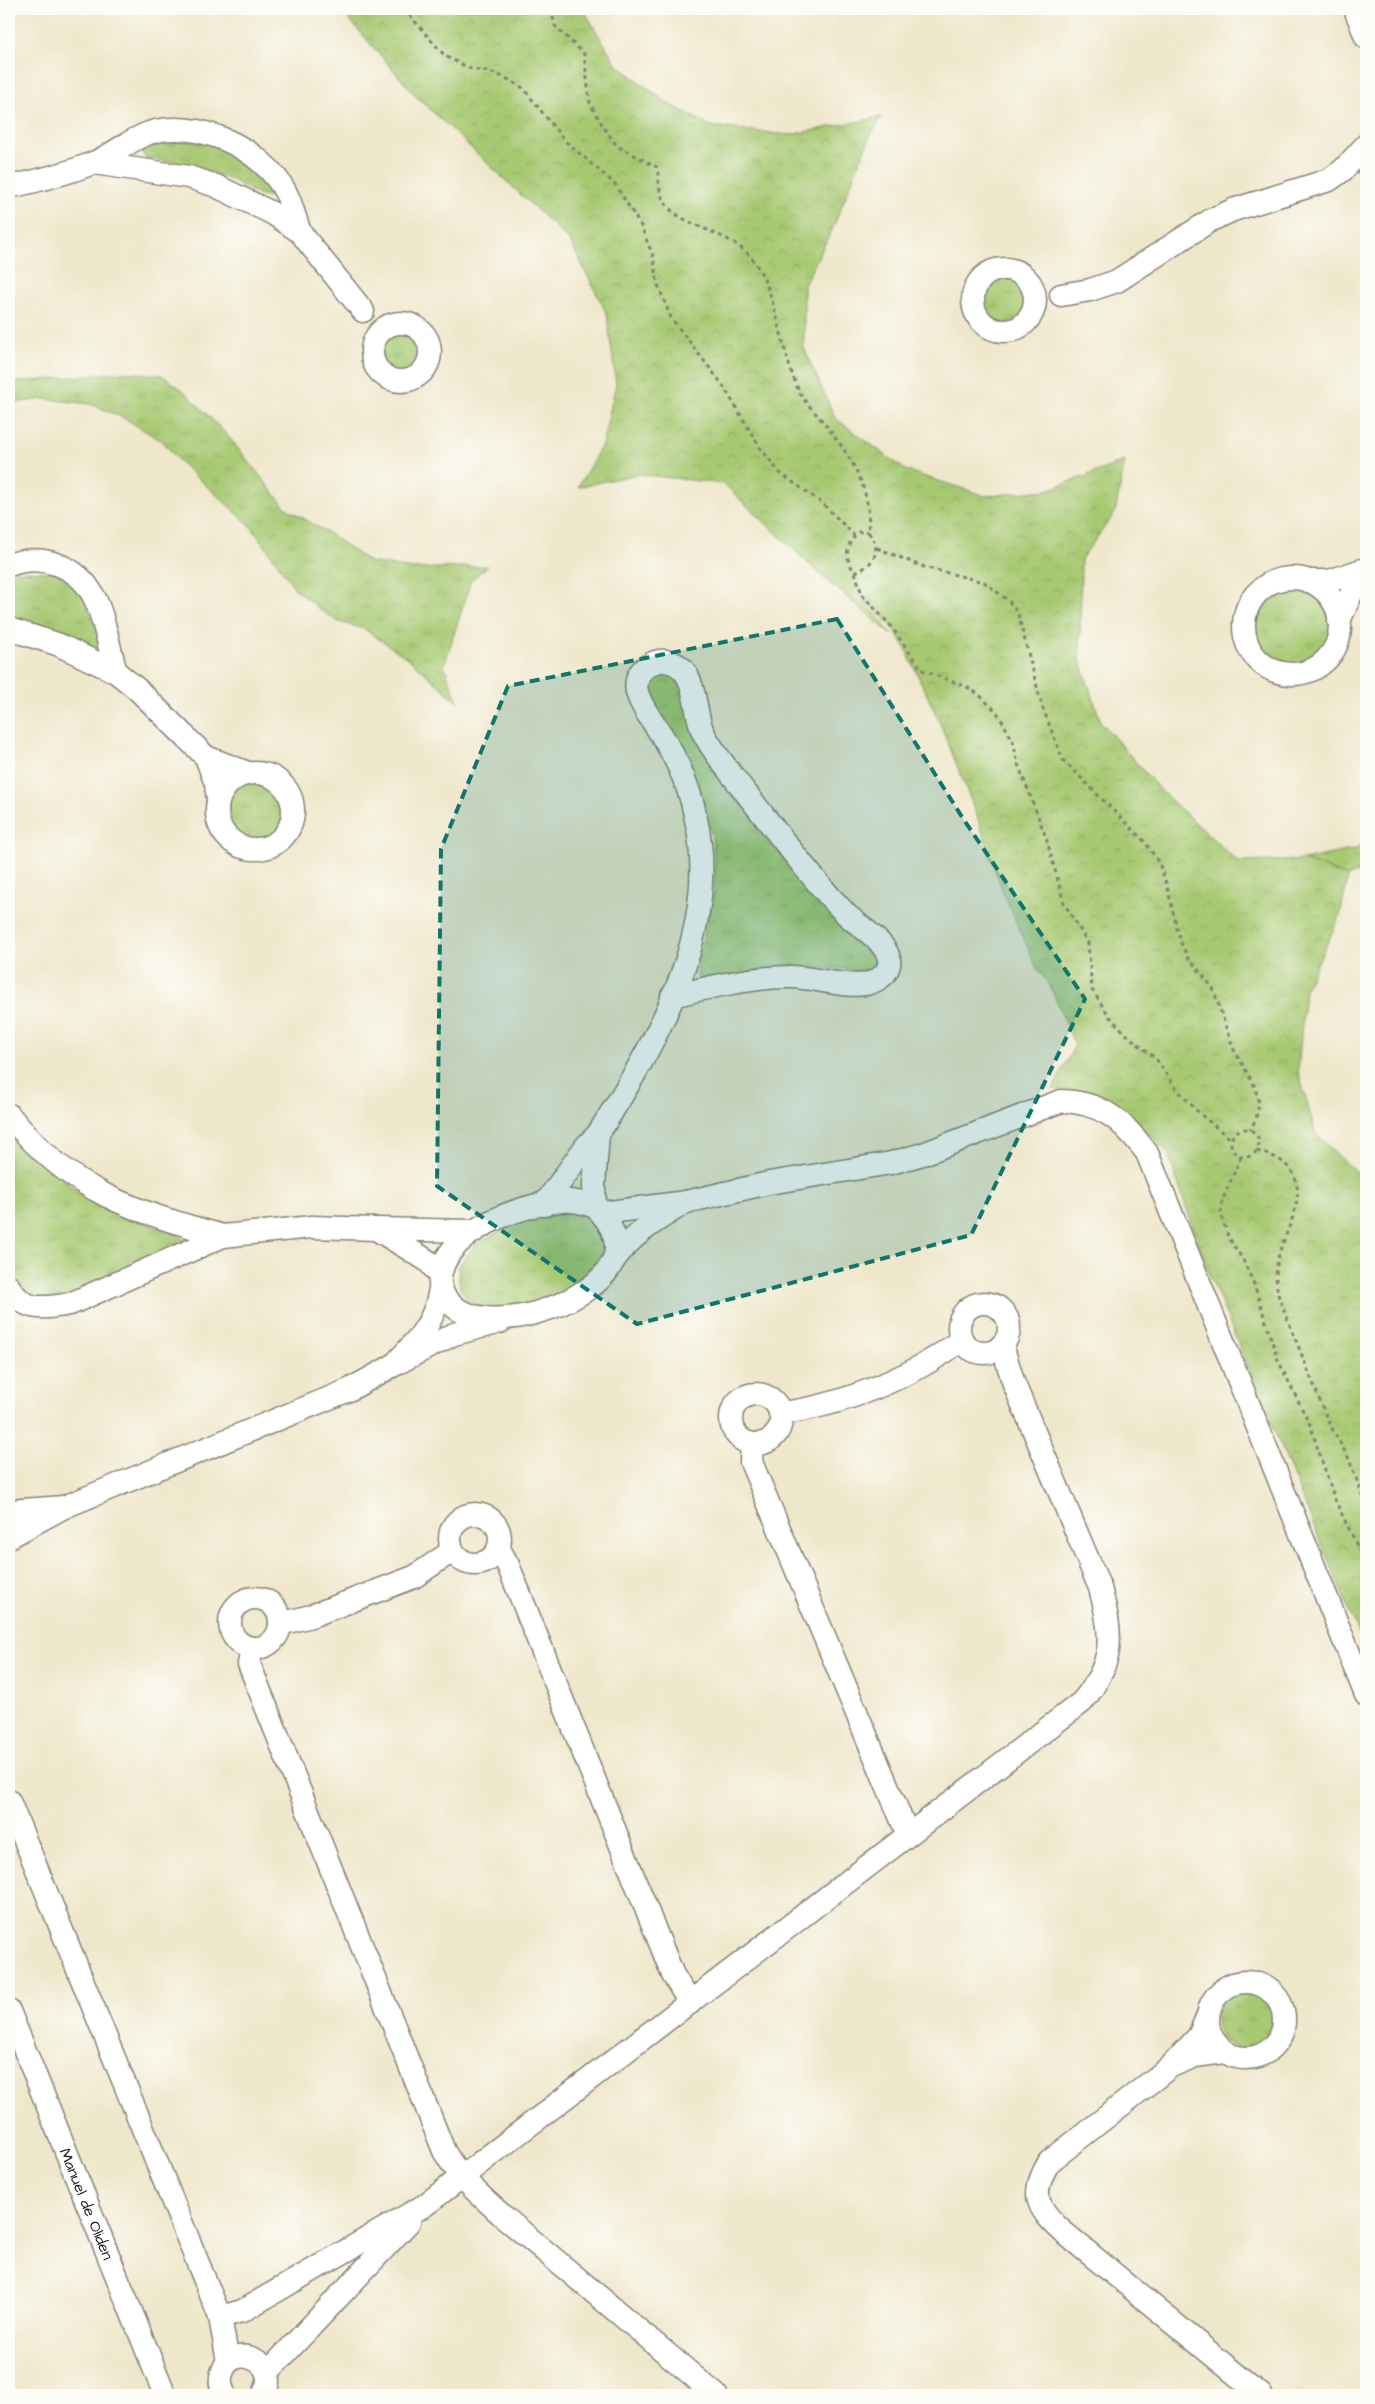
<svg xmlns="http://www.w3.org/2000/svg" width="1375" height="2404" viewBox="0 0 1375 2404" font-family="'Architects Daughter',sans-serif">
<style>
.grass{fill:url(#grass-tufts);stroke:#627247}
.park{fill:url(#park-crowns);stroke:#627247}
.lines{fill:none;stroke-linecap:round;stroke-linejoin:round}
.minor-casing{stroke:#868274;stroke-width:25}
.path{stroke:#868274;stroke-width:3;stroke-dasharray:4 4;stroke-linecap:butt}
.minor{stroke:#fff;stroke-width:22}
.marked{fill:#0f766e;fill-opacity:0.2;stroke:#0f766e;stroke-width:4;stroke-dasharray:10 6;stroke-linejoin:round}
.labels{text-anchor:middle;stroke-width:4;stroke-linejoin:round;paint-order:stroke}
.street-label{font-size:16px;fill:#1c1c1c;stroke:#fdfcf7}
</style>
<defs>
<pattern id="grass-tufts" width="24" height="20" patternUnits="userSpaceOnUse" patternTransform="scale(1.25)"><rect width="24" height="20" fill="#a7c972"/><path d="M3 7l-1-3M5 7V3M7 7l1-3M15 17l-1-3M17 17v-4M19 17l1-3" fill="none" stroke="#8fac62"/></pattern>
<pattern id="park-crowns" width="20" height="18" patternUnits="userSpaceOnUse" patternTransform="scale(1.25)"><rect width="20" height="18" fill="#a7c972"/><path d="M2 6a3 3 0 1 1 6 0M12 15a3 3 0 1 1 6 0" fill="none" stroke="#8fac62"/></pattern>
</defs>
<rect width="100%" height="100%" fill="#fdfcf7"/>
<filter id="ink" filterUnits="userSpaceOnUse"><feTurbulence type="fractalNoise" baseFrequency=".02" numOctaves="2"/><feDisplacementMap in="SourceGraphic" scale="10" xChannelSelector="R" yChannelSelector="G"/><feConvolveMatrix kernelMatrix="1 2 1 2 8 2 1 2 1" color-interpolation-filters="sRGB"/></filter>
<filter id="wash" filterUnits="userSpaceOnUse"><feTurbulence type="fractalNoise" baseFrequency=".0096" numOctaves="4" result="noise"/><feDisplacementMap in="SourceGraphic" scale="20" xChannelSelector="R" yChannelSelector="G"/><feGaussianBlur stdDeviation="1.12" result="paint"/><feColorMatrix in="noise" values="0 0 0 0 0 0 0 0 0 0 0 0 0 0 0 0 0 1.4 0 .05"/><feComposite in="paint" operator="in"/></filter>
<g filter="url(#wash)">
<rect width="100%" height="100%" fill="#efe7cb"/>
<g class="grass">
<path d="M 187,141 C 196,142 209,142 218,146 C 234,153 267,178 270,196 L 260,196 L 234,181 L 191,165 L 146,158 L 141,151 L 161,142 Z"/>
<circle cx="1003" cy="300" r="23"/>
<circle cx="401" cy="352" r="23"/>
<path d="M 125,372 L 162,375 L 185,392 L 228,436 L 286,508 L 330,534 L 369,562 L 413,569 L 488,566 L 471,580 L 444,666 L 458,702 L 409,659 L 364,629 L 339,622 L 325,613 L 297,591 L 250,525 L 181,463 L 162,441 L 124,418 L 91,404 L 44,399 L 9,403 L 9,383 Z"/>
<path d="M 16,571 L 57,572 L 84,595 L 100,641 L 97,648 L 88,648 L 9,622 L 9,575 Z"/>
<circle cx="1292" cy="627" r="39"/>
<path d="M 656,672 L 674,672 L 687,706 L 881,960 L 875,968 L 857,972 L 838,968 L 766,970 L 710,981 L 697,977 L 698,959 L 714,893 L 715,864 L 712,836 L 693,770 L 646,696 L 649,681 Z"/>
<circle cx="255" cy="810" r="31"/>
<path d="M 1366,842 L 1366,868 L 1348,877 L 1304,860 L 1355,849 Z"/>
<path d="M 9,1129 L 77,1191 L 116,1213 L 174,1233 L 184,1240 L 183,1248 L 67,1297 L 33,1299 L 17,1287 L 9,1265 Z"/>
<path d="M 545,1213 L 582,1216 L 596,1227 L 604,1242 L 601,1258 L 591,1273 L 578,1284 L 532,1308 L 482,1308 L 469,1301 L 460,1289 L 458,1267 L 475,1245 L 502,1230 Z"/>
<circle cx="1247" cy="2019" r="31"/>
</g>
<path class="park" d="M 340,9 L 583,9 L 617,65 L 666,102 L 710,126 L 789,135 L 881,117 L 869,139 L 832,230 L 804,285 L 804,348 L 835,418 L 907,471 L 986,496 L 1048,490 L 1125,461 L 1115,513 L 1081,559 L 1080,659 L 1101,722 L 1159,789 L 1238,862 L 1304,860 L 1348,877 L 1340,916 L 1305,989 L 1298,1071 L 1316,1134 L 1366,1182 L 1366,1555 L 1356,1542 L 1366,1563 L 1366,1651 L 1208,1271 L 1168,1154 L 1126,1109 L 1087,1092 L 1053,1089 L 1075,1045 L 1050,986 L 1037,968 L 1003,893 L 977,816 L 942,728 L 903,643 L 891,626 L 862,595 L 859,584 L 861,595 L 892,635 L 825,579 L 724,484 L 638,474 L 578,487 L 602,445 L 616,384 L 607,314 L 570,241 L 414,94 Z"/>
</g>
<g filter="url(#ink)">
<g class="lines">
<g class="minor-casing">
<g id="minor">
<path d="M 1355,9 L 1366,37"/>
<path d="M 94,163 L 189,177 L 216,186 L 272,213 L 300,232 L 363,311"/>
<path d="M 9,187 C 37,181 66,174 93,163 C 113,155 129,140 149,133 C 197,118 263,148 286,193 C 292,205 295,219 300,232"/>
<circle cx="1004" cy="300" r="31"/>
<path d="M 1061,295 L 1090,290 L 1117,281 L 1211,220 L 1233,210 L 1329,180 L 1343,170 L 1366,145"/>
<circle cx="401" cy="352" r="29"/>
<path d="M 9,565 C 41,553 78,565 94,597 C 105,618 109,649 116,672"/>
<circle cx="1292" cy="626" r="48"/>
<path d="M 1308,581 L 1329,581 L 1362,570 L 1339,621"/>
<path d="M 9,629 L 57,644 L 116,672 L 137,689 L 206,757"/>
<circle cx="255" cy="811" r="38"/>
<path d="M 218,800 L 216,784 L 206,757 L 248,773"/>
<path d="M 9,1115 C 72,1193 131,1210 223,1236"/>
<path d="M 598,1134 C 656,1042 721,932 696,819 C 691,791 679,764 664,739 C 656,725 643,711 638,695 C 635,687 636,680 640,673 C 646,665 656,660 665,661 C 699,665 692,709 703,732 C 713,752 728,770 742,788 C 774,828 809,876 845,913 C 857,926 897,947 888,968 C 885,977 874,982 866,984 C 844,988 814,977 791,977 C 752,977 710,987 672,996"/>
<path d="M 686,1202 L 769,1183 L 891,1163 L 923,1154 L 1061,1101 C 1102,1102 1123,1121 1147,1153 L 1366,1695"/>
<path d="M 544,1205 L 586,1146 L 598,1134 L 594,1185 L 595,1207 C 609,1220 622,1241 613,1261 C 594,1305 482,1342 447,1300 C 441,1293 438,1282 441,1272 C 451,1229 523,1204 562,1201 C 574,1200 584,1203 595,1207"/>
<path d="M 602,1213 L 686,1202 C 659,1219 633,1233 614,1260"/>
<path d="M 440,1275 L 428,1261 L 376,1229 L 473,1231"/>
<path d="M 9,1287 C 25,1313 44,1308 70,1304 L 223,1236 L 312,1227 L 376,1229"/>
<path d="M 440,1289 C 434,1325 418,1339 394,1365 L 454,1334 L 500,1322"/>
<circle cx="984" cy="1328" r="25"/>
<circle cx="756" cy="1419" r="25"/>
<path d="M 780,1413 C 839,1407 915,1376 961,1340"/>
<path d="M 752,1444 L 751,1462 L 908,1835"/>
<path d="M 64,1507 L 349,1390 L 394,1365"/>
<path d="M 9,1511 L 64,1507 L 9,1537"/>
<circle cx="475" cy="1539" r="25"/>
<path d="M 499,1549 L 508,1565 L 673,1975 L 690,2003"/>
<circle cx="255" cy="1623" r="25"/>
<path d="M 280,1624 L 311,1616 L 414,1577 L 452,1551"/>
<path d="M 252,1648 L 249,1664 L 444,2151 C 459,2178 481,2196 503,2216 L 716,2395"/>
<path d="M 9,1801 L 220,2317 L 228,2362"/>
<circle cx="1246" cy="2020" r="38"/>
<path id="s1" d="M 9,2011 L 165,2395"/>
<path d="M 1208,2015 L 1199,2036 L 1171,2066 L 1195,2056 L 1224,2052"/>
<path d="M 1171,2066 L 1049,2162 C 1030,2194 1036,2207 1062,2231 L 1261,2395"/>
<path d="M 220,2317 L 242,2311 L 425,2205 L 1082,1702 C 1115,1662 1113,1636 1100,1588 L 1014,1384 L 1002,1345"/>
<path d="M 267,2373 L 409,2222"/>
<path d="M 225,2395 C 221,2388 219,2381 222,2373 C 232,2340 284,2362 263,2395"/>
</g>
</g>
<g class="path">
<path d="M 404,9 L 445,56 L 471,69 L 487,71 L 506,78 L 523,88 L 565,141 L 615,184 L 641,226 L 653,256 L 658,285 L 671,318 L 722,384 L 761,449 L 780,473 L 822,503 L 854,535"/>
<path d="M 551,9 L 555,26 L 584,54 L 590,103 L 604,128 L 617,146 L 657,167 C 659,177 658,188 662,197 C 673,226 725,229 749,255 C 778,287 780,354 800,393 C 806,404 816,413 824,423 C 850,455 873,490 868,532 C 883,549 875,565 855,572 C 844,559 845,543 859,532 L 868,532"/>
<path d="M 877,548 L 924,567 L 984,582 L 1009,601 L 1018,614 L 1042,706 L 1063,760 L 1145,842 L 1159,863 L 1167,886 L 1180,941 L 1188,957 L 1213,988 L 1233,1048 L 1255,1087 L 1259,1104 L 1256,1119 L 1250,1130"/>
<path d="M 855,572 L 862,595 L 891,626 L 922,670 L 965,686 L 977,693 L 997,712 L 1013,741 L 1018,764 L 1046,837 L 1064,903 L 1088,943 L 1092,990 L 1110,1017 L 1126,1034 L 1157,1060 L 1175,1087 L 1200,1114 L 1232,1140"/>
<circle cx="1245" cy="1143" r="14"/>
<path d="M 1257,1151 C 1266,1154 1278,1157 1285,1164 C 1312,1187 1288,1226 1280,1251 C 1275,1267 1275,1282 1279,1298 L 1329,1423 L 1348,1457 L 1366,1504"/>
<path d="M 1241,1157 L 1222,1201 L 1221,1215 L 1228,1236 L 1243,1260 L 1254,1284 L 1278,1360 L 1310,1425 L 1335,1500 L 1366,1564"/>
</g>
<use href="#minor" class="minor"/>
</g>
</g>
<path class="marked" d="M 837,619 L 964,820 L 1085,999 L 971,1235 L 637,1324 L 437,1186 L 441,849 L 508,686 Z"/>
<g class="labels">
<g class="street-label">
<text dy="6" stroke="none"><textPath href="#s1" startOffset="208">Manuel de Oliden</textPath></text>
</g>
</g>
<rect width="1375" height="2404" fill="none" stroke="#fdfcf7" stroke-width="30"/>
</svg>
